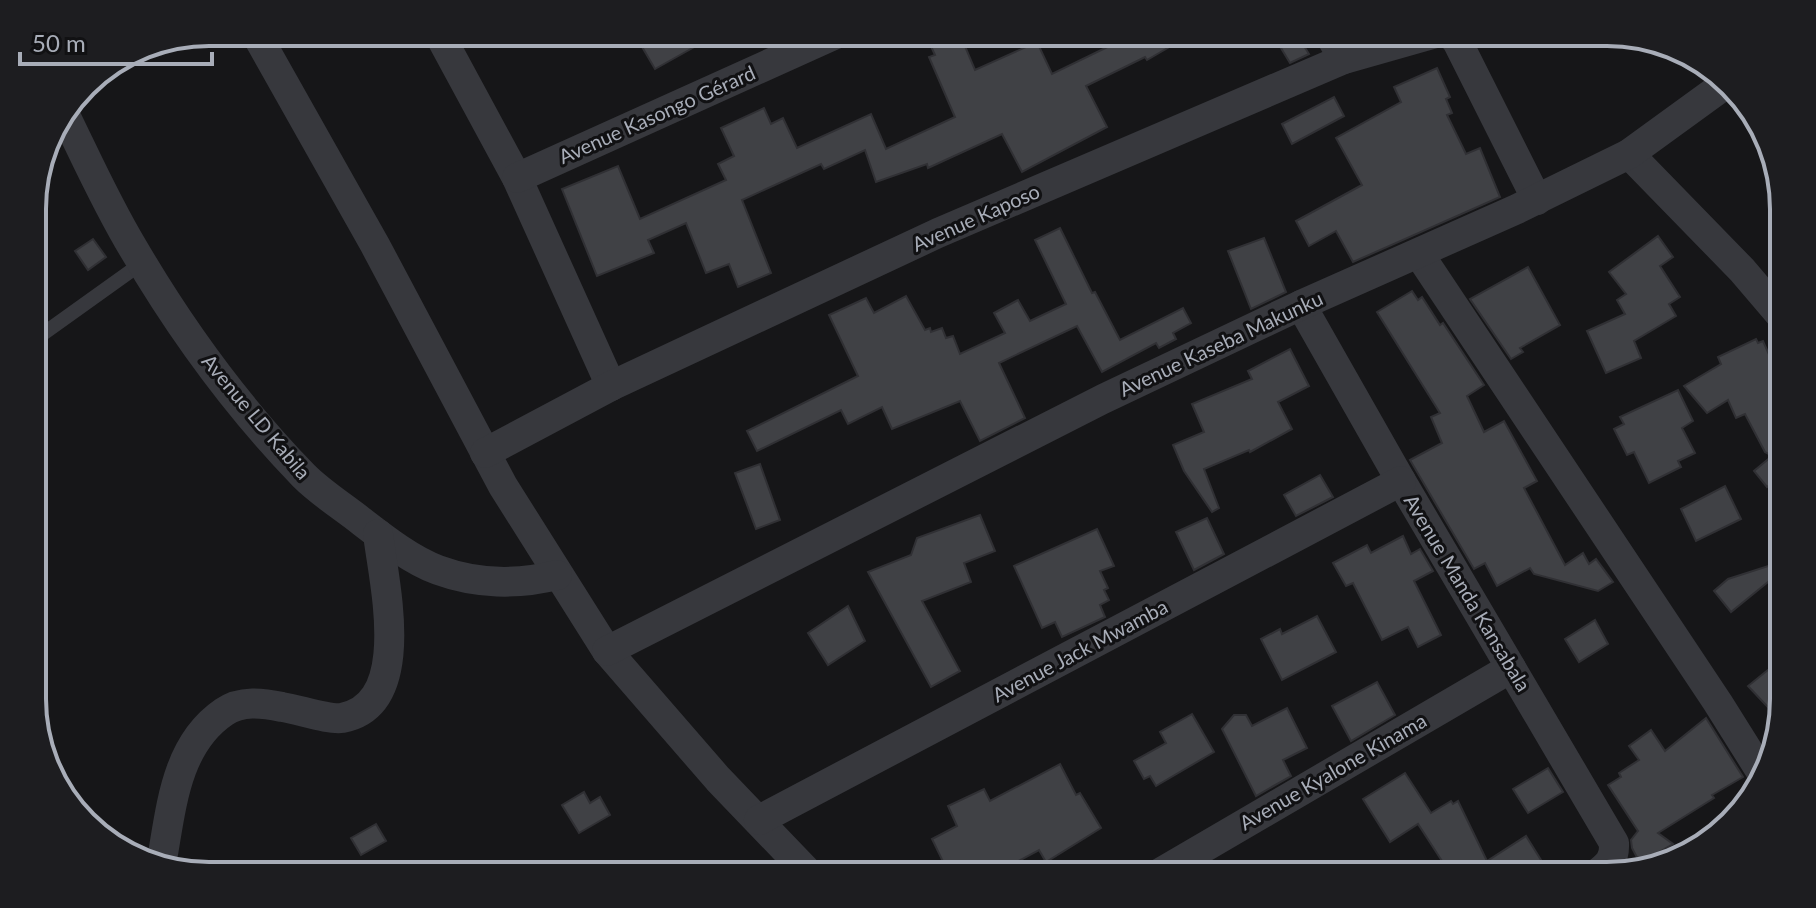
<svg xmlns="http://www.w3.org/2000/svg" width="1816" height="908" viewBox="0 0 1816 908" font-family="Lato,sans-serif">
<style>
.building{fill:#404145;stroke:#303034;stroke-width:2}
.lines{fill:none;stroke-linecap:round;stroke-linejoin:round}
.lane{stroke:#37383d;stroke-width:14}
.street{stroke:#37383d;stroke-width:30}
.labels{text-anchor:middle;stroke-width:6;stroke-linejoin:round;paint-order:stroke}
.street-label{font-size:20px;fill:#a8adb8;stroke:#111113}
.rim{fill:none;stroke:#a8adb8;stroke-width:4}
</style>
<rect width="100%" height="100%" fill="#161618"/>
<g class="building">
<path d="M 664,32 L 721,32 L 655,69 L 641,45 Z"/>
<path d="M 952,32 L 959,32 L 975,70 L 1037,42 L 1052,74 L 1126,38 L 1127,41 L 1143,32 L 1195,32 L 1147,60 L 1145,57 L 1086,86 L 1107,127 L 1022,172 L 1002,134 L 928,168 L 927,164 L 876,182 L 865,150 L 824,169 L 821,164 L 742,200 L 771,273 L 738,287 L 729,264 L 706,273 L 686,223 L 648,240 L 654,253 L 597,276 L 562,189 L 618,166 L 640,219 L 726,180 L 718,164 L 734,156 L 721,128 L 764,108 L 771,124 L 783,118 L 797,148 L 871,114 L 886,149 L 955,117 L 929,57 L 935,55 L 929,42 Z"/>
<path d="M 1299,38 L 1309,54 L 1290,63 L 1281,48 Z"/>
<path d="M 1437,68 L 1450,97 L 1446,99 L 1452,113 L 1447,115 L 1466,154 L 1480,148 L 1500,197 L 1353,262 L 1336,231 L 1309,246 L 1296,221 L 1362,185 L 1336,138 L 1401,102 L 1394,87 Z"/>
<path d="M 1334,97 L 1344,116 L 1292,144 L 1282,124 Z"/>
<path d="M 1060,228 L 1092,293 L 1095,292 L 1120,340 L 1183,308 L 1191,323 L 1173,333 L 1176,339 L 1159,348 L 1156,343 L 1102,372 L 1077,326 L 999,363 L 1025,418 L 980,441 L 960,401 L 892,429 L 882,407 L 848,424 L 841,410 L 757,451 L 747,431 L 858,376 L 829,315 L 866,298 L 874,313 L 906,296 L 925,330 L 930,328 L 931,332 L 942,328 L 946,338 L 953,336 L 960,354 L 1005,333 L 994,313 L 1018,300 L 1030,321 L 1066,304 L 1035,240 Z"/>
<path d="M 1658,236 L 1673,257 L 1660,266 L 1680,297 L 1669,304 L 1676,316 L 1634,341 L 1641,358 L 1606,373 L 1587,331 L 1625,314 L 1617,300 L 1626,294 L 1609,272 Z"/>
<path d="M 1264,238 L 1286,292 L 1251,309 L 1228,251 Z"/>
<path d="M 93,239 L 106,257 L 88,270 L 75,251 Z"/>
<path d="M 1528,267 L 1560,325 L 1520,348 L 1523,352 L 1511,359 L 1470,299 Z"/>
<path d="M 1412,291 L 1418,300 L 1422,297 L 1440,325 L 1443,323 L 1484,385 L 1467,396 L 1484,432 L 1504,421 L 1537,481 L 1524,488 L 1565,565 L 1583,553 L 1589,564 L 1596,559 L 1613,582 L 1598,591 L 1534,574 L 1530,568 L 1497,586 L 1485,563 L 1474,569 L 1410,460 L 1442,443 L 1431,417 L 1440,413 L 1377,312 Z"/>
<path d="M 1756,339 L 1758,343 L 1763,341 L 1775,368 L 1783,364 L 1783,474 L 1767,487 L 1754,471 L 1772,456 L 1765,452 L 1745,414 L 1736,418 L 1728,400 L 1707,413 L 1684,386 L 1721,364 L 1718,357 Z"/>
<path d="M 1290,349 L 1309,386 L 1278,402 L 1292,429 L 1250,452 L 1249,450 L 1204,469 L 1219,508 L 1212,512 L 1184,471 L 1173,445 L 1204,432 L 1192,404 L 1252,379 L 1248,371 Z"/>
<path d="M 1678,390 L 1693,421 L 1682,428 L 1695,453 L 1678,461 L 1681,467 L 1649,483 L 1634,452 L 1627,455 L 1614,429 L 1624,424 L 1620,417 Z"/>
<path d="M 760,464 L 780,520 L 756,529 L 735,473 Z"/>
<path d="M 1320,475 L 1333,497 L 1296,516 L 1284,495 Z"/>
<path d="M 1725,486 L 1741,519 L 1696,541 L 1681,509 Z"/>
<path d="M 980,515 L 995,551 L 964,563 L 971,582 L 922,601 L 960,671 L 931,687 L 868,572 L 911,555 L 917,538 Z"/>
<path d="M 1207,518 L 1224,554 L 1194,570 L 1176,532 Z"/>
<path d="M 1097,529 L 1114,566 L 1100,571 L 1108,588 L 1104,590 L 1109,600 L 1100,605 L 1105,617 L 1062,637 L 1055,622 L 1042,628 L 1014,566 Z"/>
<path d="M 1403,536 L 1411,554 L 1420,549 L 1433,571 L 1414,581 L 1441,635 L 1418,647 L 1408,627 L 1382,640 L 1353,583 L 1346,586 L 1333,563 L 1367,545 L 1371,553 Z"/>
<path d="M 1784,561 L 1784,569 L 1731,612 L 1714,591 L 1728,579 Z"/>
<path d="M 848,606 L 865,641 L 828,665 L 808,633 Z"/>
<path d="M 1317,616 L 1336,652 L 1282,680 L 1261,639 L 1280,629 L 1282,634 Z"/>
<path d="M 1595,620 L 1608,644 L 1579,662 L 1565,639 Z"/>
<path d="M 1784,657 L 1784,699 L 1779,719 L 1748,686 Z"/>
<path d="M 1377,682 L 1395,715 L 1351,741 L 1332,706 Z"/>
<path d="M 1287,708 L 1307,748 L 1283,760 L 1291,776 L 1256,796 L 1222,729 L 1234,715 L 1246,715 L 1252,726 Z"/>
<path d="M 1192,714 L 1214,752 L 1156,786 L 1150,776 L 1144,779 L 1134,761 L 1166,743 L 1160,732 Z"/>
<path d="M 1706,718 L 1743,777 L 1712,795 L 1714,798 L 1658,833 L 1673,844 L 1640,863 L 1632,848 L 1631,840 L 1638,831 L 1608,785 L 1621,777 L 1619,773 L 1639,760 L 1629,746 L 1651,730 L 1665,751 Z"/>
<path d="M 1060,764 L 1076,795 L 1080,793 L 1101,828 L 1046,862 L 1039,850 L 998,872 L 995,867 L 978,876 L 973,867 L 950,876 L 932,839 L 957,826 L 948,806 L 984,789 L 990,801 Z"/>
<path d="M 1548,768 L 1563,792 L 1528,813 L 1513,789 Z"/>
<path d="M 1405,773 L 1431,813 L 1451,801 L 1453,804 L 1458,801 L 1487,861 L 1526,836 L 1551,876 L 1411,876 L 1442,861 L 1418,824 L 1390,842 L 1363,799 Z"/>
<path d="M 584,792 L 590,803 L 600,797 L 610,815 L 579,833 L 562,805 Z"/>
<path d="M 376,824 L 386,841 L 361,855 L 351,838 Z"/>
</g>
<g class="lines">
<path class="lane" d="M 33,341 L 142,263"/>
<g class="street">
<path d="M 255,32 L 375,245 L 503,486 L 607,651 L 718,779 L 811,876"/>
<path d="M 438,32 L 517,178 L 611,386"/>
<path d="M 1328,32 L 1344,59"/>
<path d="M 1444,32 L 1450,33 L 1457,41 L 1537,200"/>
<path d="M 64,113 C 86,158 107,205 133,248 C 181,330 238,408 304,476 C 321,493 342,506 361,521 C 383,538 411,560 438,570 C 476,584 518,585 557,575"/>
<path d="M 1629,154 L 1742,270 L 1783,318"/>
<path d="M 517,178 L 840,32"/>
<path d="M 1419,254 L 1718,703 L 1765,778"/>
<path d="M 1301,305 L 1401,481 L 1614,843 C 1615,861 1607,866 1594,876"/>
<path d="M 485,453 L 611,386 L 938,233 L 1344,59 L 1439,32"/>
<path d="M 607,651 L 1103,399 L 1301,305 L 1517,209 L 1629,154 L 1724,85"/>
<path d="M 759,820 L 1401,481"/>
<path d="M 161,865 C 171,812 174,746 224,712 C 241,700 263,703 282,707 C 297,709 329,720 342,718 C 414,704 384,584 378,534"/>
<path d="M 1155,876 L 1511,668"/>
</g>
</g>
<g class="labels">
<g class="street-label">
<text transform="translate(657 115) rotate(-24)" y="7">Avenue Kasongo Gérard</text>
<text transform="translate(976 218) rotate(-24)" y="7">Avenue Kaposo</text>
<text transform="translate(1221 344) rotate(-25)" y="7">Avenue Kaseba Makunku</text>
<text transform="translate(256 417) rotate(50)" y="7">Avenue LD Kabila</text>
<text transform="translate(1467 593) rotate(59)" y="7">Avenue Manda Kansabala</text>
<text transform="translate(1080 651) rotate(-28)" y="7">Avenue Jack Mwamba</text>
<text transform="translate(1333 772) rotate(-30)" y="7">Avenue Kyalone Kinama</text>
</g>
</g>
<path d="M0 0H1816V908H0ZM209 46H1607A163 163 0 0 1 1770 209V699A163 163 0 0 1 1607 862H209A163 163 0 0 1 46 699V209A163 163 0 0 1 209 46Z" fill="#1d1d20" fill-rule="evenodd"/>
<path class="rim" d="M209 46H1607A163 163 0 0 1 1770 209V699A163 163 0 0 1 1607 862H209A163 163 0 0 1 46 699V209A163 163 0 0 1 209 46Z"/>
<path d="M20 52v12h192v-12" fill="none" stroke="#a8adb8" stroke-width="4"/>
<text x="32" y="52" font-size="24" fill="#a8adb8" stroke="#111113" stroke-width="6" paint-order="stroke">50 m</text>
</svg>
